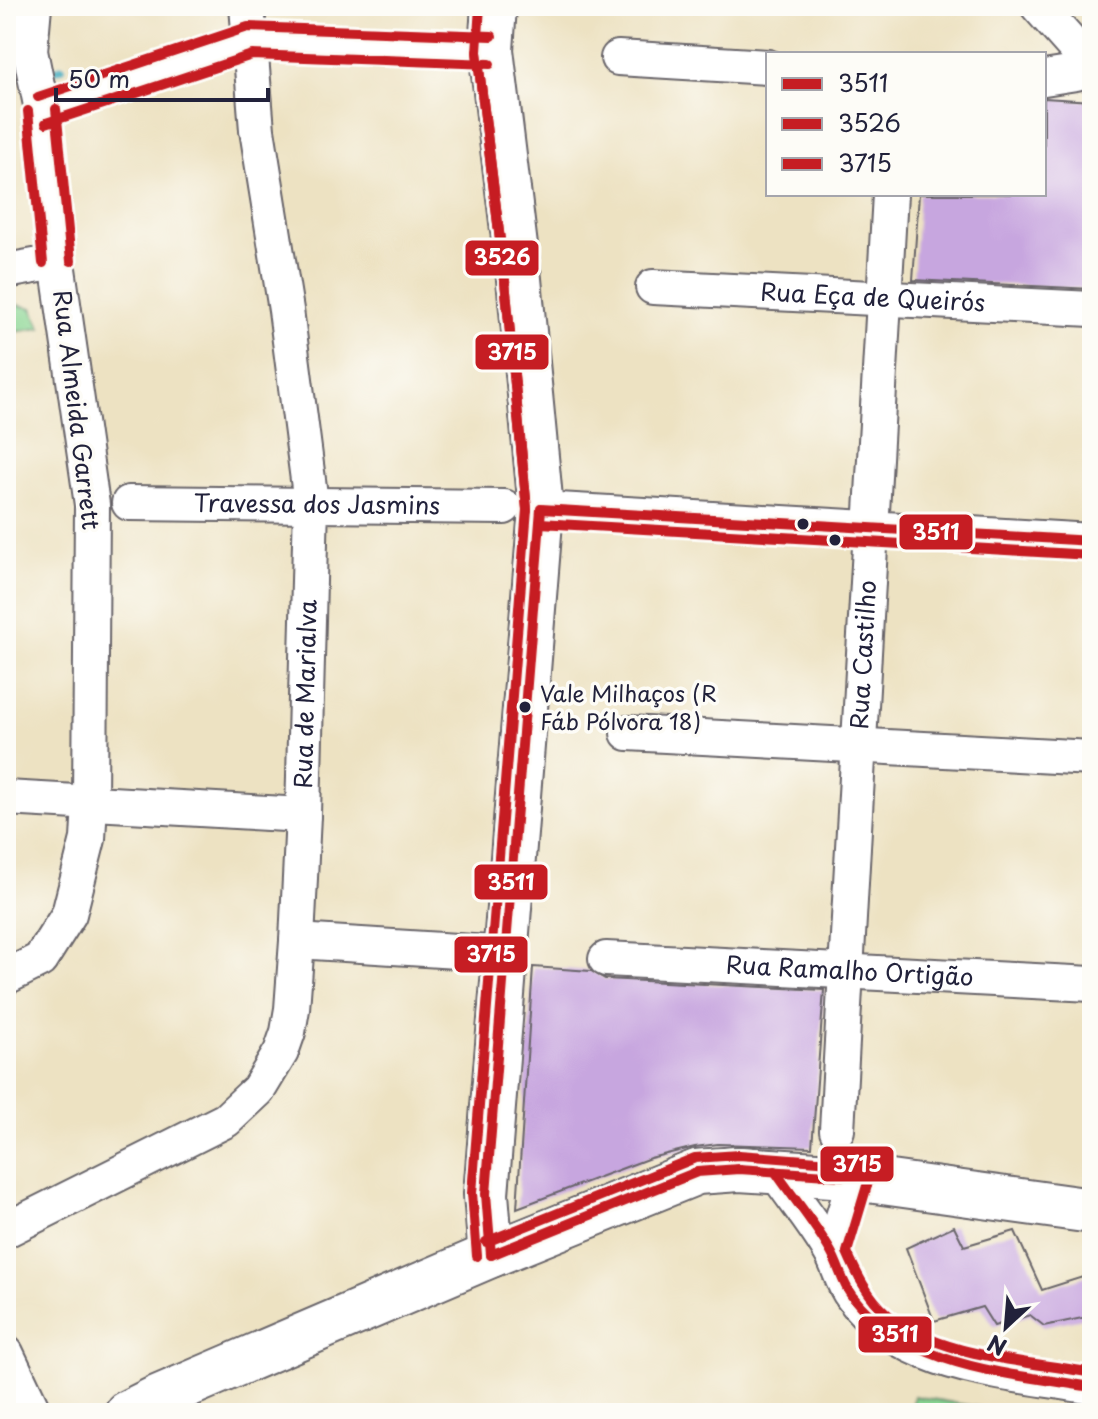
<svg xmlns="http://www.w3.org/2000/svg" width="1098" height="1419" viewBox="0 0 1098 1419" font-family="'Playpen Sans',sans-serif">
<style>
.green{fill:#89d592;stroke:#567c66;stroke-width:2}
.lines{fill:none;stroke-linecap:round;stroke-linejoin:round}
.stream{stroke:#3fabbe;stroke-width:8}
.building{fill:#c7a6df}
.street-casing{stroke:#69656a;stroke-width:38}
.secondary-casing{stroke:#69656a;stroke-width:48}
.street{stroke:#fff;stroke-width:34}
.secondary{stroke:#fff;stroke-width:44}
.bus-1-casing{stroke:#fdfcf7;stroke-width:16}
.bus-2-casing{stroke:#fdfcf7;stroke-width:16}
.bus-3-casing{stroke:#fdfcf7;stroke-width:16}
.bus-1{stroke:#c61d23;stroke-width:10}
.bus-2{stroke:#c61d23;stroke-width:10}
.bus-3{stroke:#c61d23;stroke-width:10}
.bus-dot{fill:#22223b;stroke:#fdfcf7;stroke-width:3}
.labels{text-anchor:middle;stroke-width:7;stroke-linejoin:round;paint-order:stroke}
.bus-label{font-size:22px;fill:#22223b;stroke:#fdfcf7;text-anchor:start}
.street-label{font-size:24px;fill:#22223b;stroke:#fdfcf7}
.line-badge{stroke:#fdfcf7;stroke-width:3}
.badge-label{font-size:22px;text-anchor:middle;font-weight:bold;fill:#fff}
</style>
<rect width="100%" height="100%" fill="#fdfcf7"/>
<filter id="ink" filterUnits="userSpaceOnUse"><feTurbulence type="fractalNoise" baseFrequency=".0125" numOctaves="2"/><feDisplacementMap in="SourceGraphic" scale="16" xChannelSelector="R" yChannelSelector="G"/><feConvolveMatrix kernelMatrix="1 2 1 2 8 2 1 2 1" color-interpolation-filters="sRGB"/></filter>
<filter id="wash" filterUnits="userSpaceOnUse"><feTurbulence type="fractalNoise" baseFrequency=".006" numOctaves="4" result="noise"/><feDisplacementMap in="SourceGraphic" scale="32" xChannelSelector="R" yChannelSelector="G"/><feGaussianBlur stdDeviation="1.8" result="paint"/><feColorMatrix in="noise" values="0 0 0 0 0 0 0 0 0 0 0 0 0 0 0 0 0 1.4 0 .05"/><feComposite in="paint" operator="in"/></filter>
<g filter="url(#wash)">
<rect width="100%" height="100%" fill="#ede2c2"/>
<g class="green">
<path d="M 6,303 L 32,308 L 41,328 L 6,333 Z"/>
<path d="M 914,1396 L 1011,1413 L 911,1413 Z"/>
</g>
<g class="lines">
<path class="stream" d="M 56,70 L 62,68"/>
</g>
<g id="blocks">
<g class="building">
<path d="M 1044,98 L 1092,101 L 1092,289 L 913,280 L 919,194 L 1044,194 Z"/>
<path d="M 533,967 L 591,971 L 605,979 L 824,990 L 812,1147 L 718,1144 L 695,1147 L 650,1158 L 517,1208 Z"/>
<path d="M 954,1226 L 964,1246 L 1015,1231 L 1042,1290 L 1092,1274 L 1092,1316 L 1044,1326 L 1030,1315 L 994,1326 L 982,1307 L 934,1321 L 906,1248 Z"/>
</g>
</g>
</g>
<g filter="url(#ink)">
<use href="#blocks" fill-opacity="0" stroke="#69656a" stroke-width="2"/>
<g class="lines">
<g class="street-casing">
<g id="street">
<path d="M 1038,6 L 1092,67"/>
<path d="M 618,58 L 768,67"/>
<path d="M 1044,78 L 1076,73 L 1092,61"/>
<path d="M 42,110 L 250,41 L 491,50"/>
<path d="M 6,271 L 57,262"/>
<path id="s1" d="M 653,287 L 1092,309"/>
<path id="s2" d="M 129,503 L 504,507"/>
<path d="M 541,509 L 1092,541"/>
<path d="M 628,733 L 1092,758"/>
<path d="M 6,798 L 303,815"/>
<path d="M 297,941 L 505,954"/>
<path id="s3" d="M 606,959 L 1092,984"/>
<path d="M 6,977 L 40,960 L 69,914 L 88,839 L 90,803 L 92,505 L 57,262 L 42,110 L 30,51 L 34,6"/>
<path id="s4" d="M 837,1130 L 890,194"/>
<path d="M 775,1171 C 793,1198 815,1224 831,1252 C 839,1266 842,1283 852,1296 C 904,1370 1010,1372 1092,1387"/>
<path id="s5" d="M 6,1230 L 226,1120 L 258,1090 L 281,1052 L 288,1032 L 292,1009 L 297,941 L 303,815 L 311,503 L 286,310 L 257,130 L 247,6"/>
<path d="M 832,1253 L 855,1178"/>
<path d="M 6,1353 L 33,1410"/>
</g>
</g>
<g class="secondary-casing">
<g id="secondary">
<path d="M 491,1255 L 486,1194 L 541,509 L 519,279 L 491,50 L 494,6"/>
<path d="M 127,1413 L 157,1398 L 491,1255 L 697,1172 L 739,1169 L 832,1175 L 1092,1211"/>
</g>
</g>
<use href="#street" class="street"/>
<use href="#secondary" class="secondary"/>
<g class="bus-1-casing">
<g id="bus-1">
<path d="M 541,509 L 1092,541"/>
<path d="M 775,1171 C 793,1198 815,1223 831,1252 C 839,1266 842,1283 852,1296 C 909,1369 1008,1373 1092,1387"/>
<path d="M 491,1255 L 486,1194 L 541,509"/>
<path d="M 491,1255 L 697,1172 L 739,1169 L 842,1176"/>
</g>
</g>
<g class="bus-2-casing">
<g id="bus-2">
<path d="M 480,6 L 477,52 L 505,281 L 527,510"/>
<path d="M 28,111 L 43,263"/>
<path d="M 46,123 L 252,55 L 490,64"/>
<path d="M 540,523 L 1091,555"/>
</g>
</g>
<g class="bus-3-casing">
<g id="bus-3">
<path d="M 38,97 L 248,27 L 492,36"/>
<path d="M 56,109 L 71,261"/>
<path d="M 486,1242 L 695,1158 L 739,1155 L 857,1164 L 867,1170 L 869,1179 L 847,1252 C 857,1275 868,1297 887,1314 C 937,1357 1028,1361 1092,1373"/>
<path d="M 477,1256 L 472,1193 L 527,509 L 505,281 L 477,52"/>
</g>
</g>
<use href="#bus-1" class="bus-1"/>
<use href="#bus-2" class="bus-2"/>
<use href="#bus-3" class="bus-3"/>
</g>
</g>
<g class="bus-dot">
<circle cx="803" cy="524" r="7"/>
<circle cx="835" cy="540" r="7"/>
<circle cx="525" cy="707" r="7"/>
</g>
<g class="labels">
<g class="bus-label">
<text x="540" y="702">Vale Milhaços (R<tspan x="540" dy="28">Fáb Pólvora 18)</tspan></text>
</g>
<g class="street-label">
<text dy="8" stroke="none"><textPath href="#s1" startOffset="220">Rua Eça de Queirós</textPath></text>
<text transform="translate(76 410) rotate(83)" y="8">Rua Almeida Garrett</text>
<text dy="8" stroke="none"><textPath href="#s2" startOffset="188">Travessa dos Jasmins</textPath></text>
<text dy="8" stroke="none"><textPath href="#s4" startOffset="476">Rua Castilho</textPath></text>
<text dy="8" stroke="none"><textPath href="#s5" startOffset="694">Rua de Marialva</textPath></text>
<text dy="8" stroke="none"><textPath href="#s3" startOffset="244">Rua Ramalho Ortigão</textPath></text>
</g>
</g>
<g class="line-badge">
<rect x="464" y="239" width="76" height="38" rx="8" fill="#c61d23"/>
<rect x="474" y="333" width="76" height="38" rx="8" fill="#c61d23"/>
<rect x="898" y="513" width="76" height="38" rx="8" fill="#c61d23"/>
<rect x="473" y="863" width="76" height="38" rx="8" fill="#c61d23"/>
<rect x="453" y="935" width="76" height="39" rx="8" fill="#c61d23"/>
<rect x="819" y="1145" width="76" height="38" rx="8" fill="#c61d23"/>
<rect x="857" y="1315" width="76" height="39" rx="8" fill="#c61d23"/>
</g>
<g class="badge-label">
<text x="502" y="265">3526</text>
<text x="512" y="360">3715</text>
<text x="936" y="540">3511</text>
<text x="511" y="890">3511</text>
<text x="491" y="962">3715</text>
<text x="857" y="1172">3715</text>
<text x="895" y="1342">3511</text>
</g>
<rect width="1098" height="1419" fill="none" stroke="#fdfcf7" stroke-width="32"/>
<rect x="766" y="52" width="280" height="144" fill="#fdfcf7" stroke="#a5a5ac" stroke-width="2"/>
<rect x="782" y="78" width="40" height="12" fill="#c61d23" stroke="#a5a5ac" stroke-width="2"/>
<text x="838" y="92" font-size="24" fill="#22223b">3511</text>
<rect x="782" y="118" width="40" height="12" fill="#c61d23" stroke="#a5a5ac" stroke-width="2"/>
<text x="838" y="132" font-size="24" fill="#22223b">3526</text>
<rect x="782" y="158" width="40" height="12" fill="#c61d23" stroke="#a5a5ac" stroke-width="2"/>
<text x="838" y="172" font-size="24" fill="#22223b">3715</text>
<g transform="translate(1006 1327) rotate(206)" stroke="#fdfcf7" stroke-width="6" paint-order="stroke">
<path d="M0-6L14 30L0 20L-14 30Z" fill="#22223b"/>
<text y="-12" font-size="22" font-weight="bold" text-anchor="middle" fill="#22223b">N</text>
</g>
<path d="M56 88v12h212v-12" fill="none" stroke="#22223b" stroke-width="4"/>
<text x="68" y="88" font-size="24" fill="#22223b" stroke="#fdfcf7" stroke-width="6" paint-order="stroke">50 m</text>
</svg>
